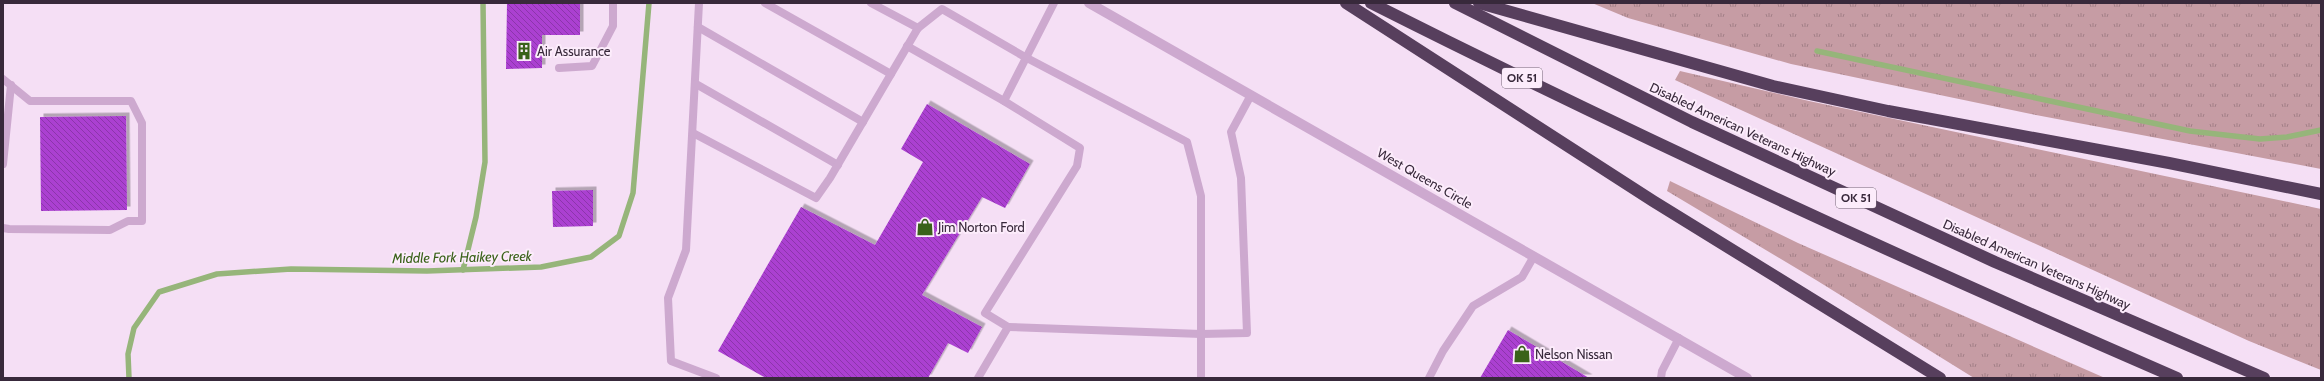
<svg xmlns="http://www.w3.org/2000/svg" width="2324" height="381" viewBox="0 0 2324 381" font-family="Cabin,sans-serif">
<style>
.grass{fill:url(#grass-tufts)}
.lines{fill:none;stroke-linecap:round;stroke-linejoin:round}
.stream{stroke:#96b57a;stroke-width:5.5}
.building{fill:url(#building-back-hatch);filter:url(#shadow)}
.service{stroke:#cda9cf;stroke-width:8}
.tertiary{stroke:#cda9cf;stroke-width:10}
.motorway{stroke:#573f5d;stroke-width:12}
.labels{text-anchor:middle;stroke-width:4;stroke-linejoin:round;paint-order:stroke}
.shield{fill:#fcecfb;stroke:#736475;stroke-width:1}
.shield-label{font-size:12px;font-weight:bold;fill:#38293b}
.poi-label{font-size:13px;fill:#38293b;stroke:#fcecfb;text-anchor:start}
.street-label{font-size:13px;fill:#38293b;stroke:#fcecfb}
.water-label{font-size:14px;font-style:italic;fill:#3a621a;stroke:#fcecfb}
</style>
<defs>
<pattern id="grass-tufts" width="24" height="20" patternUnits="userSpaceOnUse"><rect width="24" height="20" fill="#c69ca4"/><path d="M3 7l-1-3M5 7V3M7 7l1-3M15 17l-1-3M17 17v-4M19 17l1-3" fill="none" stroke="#a27f87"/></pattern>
<pattern id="building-back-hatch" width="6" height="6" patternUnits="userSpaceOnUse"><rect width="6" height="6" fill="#ab40d1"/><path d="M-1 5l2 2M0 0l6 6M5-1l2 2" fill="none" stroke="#8c36ab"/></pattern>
<filter id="shadow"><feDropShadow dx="3.5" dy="-3.5" stdDeviation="0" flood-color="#0004"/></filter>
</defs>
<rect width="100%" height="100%" fill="#f5dff5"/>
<g class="grass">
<path d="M 1592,3 L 2321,3 L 2321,169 L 2031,114 L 1791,64 L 1628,18 Z"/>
<path d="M 1680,71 L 1809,101 L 2321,209 L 2321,370 L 2249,341 L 1675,80 Z"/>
<path d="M 1670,181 L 1798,243 L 2105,378 L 1974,378 L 1816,280 L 1667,191 Z"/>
</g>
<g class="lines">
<g class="stream">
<path d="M 1817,51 L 2190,131 L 2260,139 L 2287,137 L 2321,130"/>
<path d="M 463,270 L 476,217 L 485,162 L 483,3"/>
<path d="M 129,378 L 128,354 L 134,328 L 159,292 L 217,274 L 291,269 L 427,271 L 541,267 L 591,257 L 619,236 L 633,193 L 649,3"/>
</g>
</g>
<g class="building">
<path d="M 507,3 L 580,3 L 580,35 L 542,35 L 542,68 L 506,69 Z"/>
<path d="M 927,104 L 1030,164 L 1005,208 L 982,197 L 922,295 L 982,327 L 968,353 L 948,343 L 928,378 L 766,378 L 718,351 L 801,207 L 875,245 L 923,162 L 901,149 Z"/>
<path d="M 126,116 L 127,210 L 41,211 L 40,117 Z"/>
<path d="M 593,190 L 593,226 L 553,227 L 552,191 Z"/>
<path d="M 1508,330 L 1589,378 L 1480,378 Z"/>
</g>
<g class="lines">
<g class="service">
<path d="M 699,3 L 686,250 L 668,298 L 671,361 L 716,378"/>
<path d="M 765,3 L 891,74"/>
<path d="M 871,3 L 918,28"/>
<path d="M 698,27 L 863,122"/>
<path d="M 907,46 L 1004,101 L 1080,148 L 1077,166 L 985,313 L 1008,327 L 978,378"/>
<path d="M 559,68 L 592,66 L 613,26 L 613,3"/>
<path d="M 3,79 L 30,101 L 131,101 L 142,123 L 142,221 L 128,221 L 110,230 L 9,229 L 3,228"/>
<path d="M 696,84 L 838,165"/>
<path d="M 1004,101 L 1054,3"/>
<path d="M 693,133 L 816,198 L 830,178 L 918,28 L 942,9 L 1025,57 L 1187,142 L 1201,196 L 1201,378"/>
<path d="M 3,164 L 11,85"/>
<path d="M 1008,327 L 1201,334 L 1247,333 L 1241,178 L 1231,132 L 1251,95"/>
<path d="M 1429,378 L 1443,351 L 1473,306 L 1522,277 L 1534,256"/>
<path d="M 1661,378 L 1662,371 L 1679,338"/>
</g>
<path class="tertiary" d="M 1089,3 L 1747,378"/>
<g class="motorway">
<path d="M 1346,3 L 1653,201 L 1940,378"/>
<path d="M 1371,3 C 1635,136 1905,260 2177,378"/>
<path d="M 1455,3 L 1692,122 L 1995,262 L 2264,378"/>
<path d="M 1479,3 L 1773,86 L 1888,111 L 2169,163 L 2321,194"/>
</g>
</g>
<defs>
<g id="building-bare" transform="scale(1.38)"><path d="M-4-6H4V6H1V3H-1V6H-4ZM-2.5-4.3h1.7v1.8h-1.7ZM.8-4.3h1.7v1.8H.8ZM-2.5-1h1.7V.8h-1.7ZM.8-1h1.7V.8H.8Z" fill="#3a621a" stroke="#fcecfb" stroke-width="2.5" paint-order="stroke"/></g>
<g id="shop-bare" transform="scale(1.38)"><path d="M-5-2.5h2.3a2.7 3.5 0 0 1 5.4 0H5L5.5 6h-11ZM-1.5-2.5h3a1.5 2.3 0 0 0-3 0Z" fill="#3a621a" stroke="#fcecfb" stroke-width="2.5" paint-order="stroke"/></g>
</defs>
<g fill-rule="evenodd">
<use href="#building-bare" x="524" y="51"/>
<use href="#shop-bare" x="925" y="227"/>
<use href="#shop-bare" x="1522" y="354"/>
</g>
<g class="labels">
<g class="shield">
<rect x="1502" y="68" width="40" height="20" rx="3"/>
<rect x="1836" y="188" width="40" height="20" rx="3"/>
</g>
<g class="shield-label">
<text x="1522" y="82">OK 51</text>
<text x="1856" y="202">OK 51</text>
</g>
<g class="poi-label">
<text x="537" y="56">Air Assurance</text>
<text x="938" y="232">Jim Norton Ford</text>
<text x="1535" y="359">Nelson Nissan</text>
</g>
<g class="street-label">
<text transform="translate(1743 129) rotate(25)" y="5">Disabled American Veterans Highway</text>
<text transform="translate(1425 178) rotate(30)" y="5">West Queens Circle</text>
<text transform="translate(2037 264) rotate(24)" y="5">Disabled American Veterans Highway</text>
</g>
<g class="water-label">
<text transform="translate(462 257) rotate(-1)" y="5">Middle Fork Haikey Creek</text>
</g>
</g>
<rect width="2324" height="381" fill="none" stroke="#38293b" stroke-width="8"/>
</svg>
